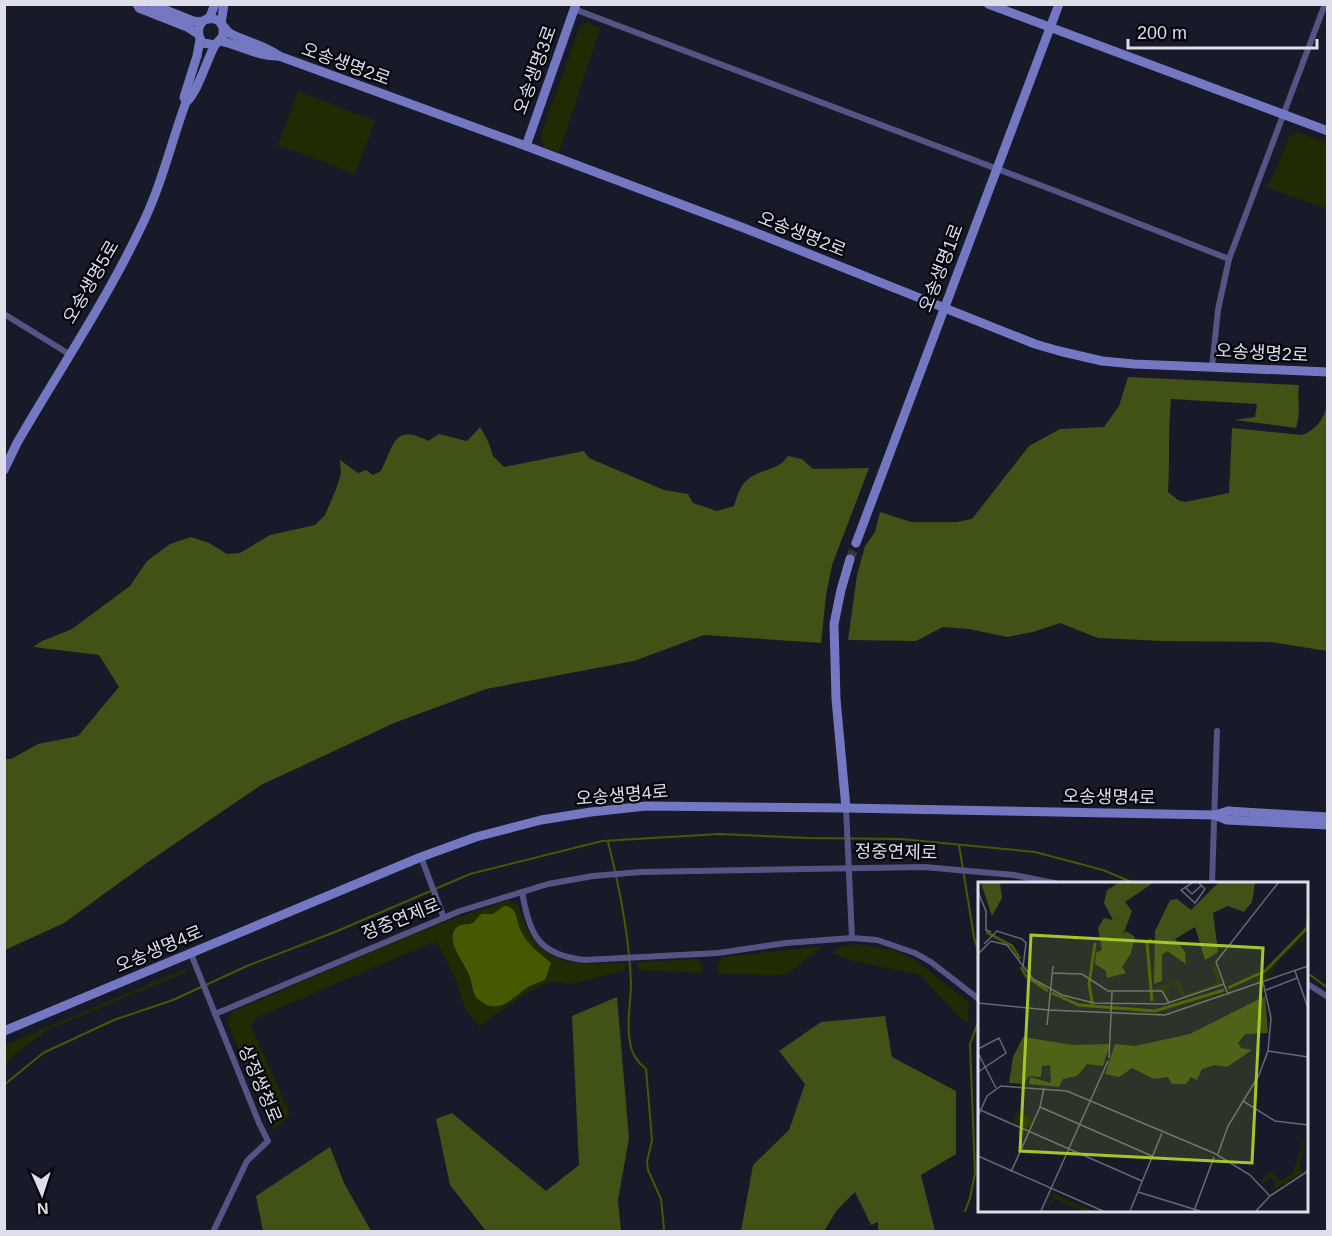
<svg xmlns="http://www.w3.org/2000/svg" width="1332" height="1236" viewBox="0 0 1332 1236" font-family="Arial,'Noto Sans KR',sans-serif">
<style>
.green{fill:#212b03;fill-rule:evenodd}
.forest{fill:#415216}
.water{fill:#455900}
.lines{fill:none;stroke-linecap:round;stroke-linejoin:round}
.stream{stroke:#455900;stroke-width:2}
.secondary-tunnel{stroke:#363746;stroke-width:9;stroke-dasharray:9 4.5;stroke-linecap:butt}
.street{stroke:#535685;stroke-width:6}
.secondary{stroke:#7477c2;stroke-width:9}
.labels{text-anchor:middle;stroke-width:4.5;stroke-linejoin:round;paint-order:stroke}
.street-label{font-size:18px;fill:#dddeea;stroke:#05050c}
.inset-river{fill:none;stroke:#455900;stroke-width:3}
.inset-road{fill:none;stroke:#676876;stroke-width:1.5}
.view{fill:#a1c92a;fill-opacity:0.15;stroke:#a1c92a;stroke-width:3}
.inset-edge{fill:none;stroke:#dddeea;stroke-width:3}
</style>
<rect width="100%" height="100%" fill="#181929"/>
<g class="green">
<path d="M 588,22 L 600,28 L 559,153 L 545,148 L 540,137 L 580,26 Z"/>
<path d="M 298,91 L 375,121 L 355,174 L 278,145 Z"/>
<path d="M 1298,132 L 1327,143 L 1327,209 L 1266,187 L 1275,172 L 1289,136 Z"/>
<path d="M 509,900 L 519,906 C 536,968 570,965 625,963 L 625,970 L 572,984 L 556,982 L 546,983 L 524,995 L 479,1026 L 465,1009 L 456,980 L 436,941 L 256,1018 L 251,1026 L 290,1114 L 274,1130 L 227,1023 L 231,1012 L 430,927 ZM 510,906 C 516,911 517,921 520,929 C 525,942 535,952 547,959 L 546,980 L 527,988 L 509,1001 L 474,995 L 469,976 L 454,946 L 460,925 L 473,923 L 481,914 L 493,914 Z"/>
<path d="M 857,944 L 898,951 L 915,960 L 970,1003 L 968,1009 L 969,1023 L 961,1019 L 920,975 L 850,960 L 832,953 L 839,947 Z"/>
<path d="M 823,946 L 787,975 L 718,974 L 717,965 L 723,957 Z"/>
<path d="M 698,959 L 704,966 L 701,973 L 637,970 L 637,962 Z"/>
<path d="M 184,969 L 189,971 L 49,1029 L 17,1052 L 5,1066 L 5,1045 Z"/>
</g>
<g class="forest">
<path d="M 1128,377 L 1299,385 C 1297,400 1301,413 1296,428 L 1235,420 L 1255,417 L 1257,404 L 1171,399 C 1168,430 1170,461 1168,492 L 1178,500 L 1185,502 L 1229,493 L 1232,428 L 1302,435 C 1316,430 1323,420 1327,406 L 1327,651 L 1271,642 L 1163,641 L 1098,638 L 1060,623 L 1033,632 L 1007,637 L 969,629 L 943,627 L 916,641 L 848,640 L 857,575 L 865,546 L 875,532 L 880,512 L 911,522 L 957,522 L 972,519 L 1029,446 L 1060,429 L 1104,427 L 1119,406 Z"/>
<path d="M 480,427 L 488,441 L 493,456 L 504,467 L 584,451 L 589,458 L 664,490 L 688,494 L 693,503 L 717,511 L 734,506 C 737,497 739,487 747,480 C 761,468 777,472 788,456 L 802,459 L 813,469 L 869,468 L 832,565 L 826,596 L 821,643 L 704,635 L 634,661 L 486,689 L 394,723 L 261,785 L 148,862 L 64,923 L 5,950 L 5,759 L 11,759 L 38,744 L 78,736 L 119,687 L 99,655 L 33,647 L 42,641 L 72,629 L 130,586 L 147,561 L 170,544 L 191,537 L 209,543 L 227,554 L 240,553 L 270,535 L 315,525 L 325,515 L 336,489 L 341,474 L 340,460 L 358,473 L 366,470 L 373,475 L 381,471 C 394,446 393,423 428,441 L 439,434 L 467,441 Z"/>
<path d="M 617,997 L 629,1138 L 618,1200 L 621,1231 L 486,1231 L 450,1185 L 436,1119 L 452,1113 L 546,1191 L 579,1165 L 572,1016 Z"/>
<path d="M 885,1016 L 892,1057 L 956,1091 L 956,1154 L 921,1175 L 935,1231 L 878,1231 L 878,1222 L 871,1225 L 855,1192 L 837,1210 L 824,1231 L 741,1231 L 753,1165 L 789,1130 L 805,1084 L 779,1051 L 821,1022 Z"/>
<path d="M 330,1147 L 344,1183 L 371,1231 L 263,1231 L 256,1196 Z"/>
</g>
<path class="water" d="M 504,906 C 518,906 516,921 521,931 C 528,946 539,952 551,963 L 545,980 C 540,982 534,984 528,987 C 517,994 506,1008 492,1006 C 487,1006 479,1001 476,997 C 472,991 472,982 469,975 C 464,962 445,941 456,928 C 460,923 467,925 473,923 L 481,914 L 493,914 Z"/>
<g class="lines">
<g class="stream">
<path d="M 608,842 C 620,889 629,935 631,983 C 631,1003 626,1022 630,1042 C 631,1053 638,1063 646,1069 L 652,1140 L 647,1162 L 648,1170 L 661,1199 L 664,1229 L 662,1232"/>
<path d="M 959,845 L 974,937 L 980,958"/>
<path d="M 1306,972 L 1328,988"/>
<path d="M 4,1085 L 43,1053 L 114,1020 L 173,1000 L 247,966 L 335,932 L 470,874 L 602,841 L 719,834 L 807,838 L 901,839 L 1035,852 L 1103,870 L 1136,884"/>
<path d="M 965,1211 L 970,1198 L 975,1173 L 970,1044 L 980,1017"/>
</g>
<path class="secondary-tunnel" d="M 850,559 L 856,543"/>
<g class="street">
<path d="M 574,9 L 1053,190 L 1229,259"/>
<path d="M 4,314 L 69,354"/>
<path d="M 1212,367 L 1218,310 L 1229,259 L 1325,4"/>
<path d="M 846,808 L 852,938"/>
<path d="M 421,857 L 444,918"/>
<path d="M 1212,884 L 1217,731"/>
<path d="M 522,892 C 530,934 537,955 585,960 L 718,953 L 786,943 L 852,938 L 877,940 L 915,953 L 931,962 L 980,1000"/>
<path d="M 191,954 L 259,1123 L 268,1141 L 247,1161 L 213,1232"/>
<path d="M 1306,983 L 1328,997"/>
<path d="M 215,1014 L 460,911 L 548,884 L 593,876 L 641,872 L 924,867 L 1014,875 L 1059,884"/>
</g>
<g class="secondary">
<path d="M 137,4 L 139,8 L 187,27 L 198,34"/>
<path d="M 151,4 L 193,21 L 202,22"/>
<path d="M 988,4 L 1328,131"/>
<path d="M 209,19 L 215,4"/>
<path d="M 221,24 L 224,4"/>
<path d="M 223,27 L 223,36 L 215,45 L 203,43 C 193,32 201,13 217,20 C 223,23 224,30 231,34 C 247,42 264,45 279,56 L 526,146 L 744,228 L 1035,344 L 1059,351 L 1102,361 L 1134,364 L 1328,372"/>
<path d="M 220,41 C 241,45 258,57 279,56"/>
<path d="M 186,102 L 184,97 L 197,56 L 200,40"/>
<path d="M 526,146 L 576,4"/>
<path d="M 4,470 L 17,443 C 58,372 106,301 141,227 C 161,187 171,143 186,102 C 197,94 207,59 215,45"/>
<path d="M 856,543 L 1059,4"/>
<path d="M 846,808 L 836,699 L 834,624 L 841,590 L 850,559"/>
<path d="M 1215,815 L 1227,820 L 1328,825"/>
<path d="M 4,1031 L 421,857 L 476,837 L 541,820 L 591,812 L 646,806 L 846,808 L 1215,815 L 1228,811 L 1328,817"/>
</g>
</g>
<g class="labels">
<g class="street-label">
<text transform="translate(346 64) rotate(20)" y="6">오송생명2로</text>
<text transform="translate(535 70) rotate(-70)" y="6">오송생명3로</text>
<text transform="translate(802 234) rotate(22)" y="6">오송생명2로</text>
<text transform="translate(941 268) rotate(-69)" y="6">오송생명1로</text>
<text transform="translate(91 282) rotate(-60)" y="6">오송생명5로</text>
<text transform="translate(1262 353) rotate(3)" y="6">오송생명2로</text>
<text transform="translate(622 795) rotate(-5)" y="6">오송생명4로</text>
<text transform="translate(1109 797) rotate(1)" y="6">오송생명4로</text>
<text transform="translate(896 852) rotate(1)" y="6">정중연제로</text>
<text transform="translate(401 919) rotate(-22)" y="6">정중연제로</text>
<text transform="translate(159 949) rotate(-23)" y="6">오송생명4로</text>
<text transform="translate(260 1084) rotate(67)" y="6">상정쌍청로</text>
</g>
</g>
<g transform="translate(978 882)">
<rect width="330" height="330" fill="#181929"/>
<path d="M 328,52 L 326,57 L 302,76 L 291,96 L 275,101 ZM 237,82 L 243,103 L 194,120 L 187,110 L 174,108 L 200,98 L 207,113 L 239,101 L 234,84 ZM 196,101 L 204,114 L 194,119 L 187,108 ZM 38,230 L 55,237 L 50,246 L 34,240 ZM 330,245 L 321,285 L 325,290 L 291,310 L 298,301 L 294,295 L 285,302 L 282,299 L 293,289 L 302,299 L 315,291 ZM 76,311 L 82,315 L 115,329 L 105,329 L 76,317 L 68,329 Z" fill="#212b03" fill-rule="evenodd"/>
<path d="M 3,1 L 22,1 L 24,16 L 14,34 ZM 140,1 L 175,1 L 147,20 L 154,29 L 145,53 L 148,49 L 157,55 L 153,71 L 144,85 L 148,91 L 129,96 L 128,89 L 117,82 L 118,71 L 124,68 L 120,46 L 126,36 L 135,38 L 126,21 L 129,8 ZM 240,1 L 277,1 L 274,20 L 266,30 L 250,24 L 235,31 L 240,70 L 227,78 L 217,45 L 197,57 L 207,70 L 208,82 L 189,69 L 184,73 L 184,99 L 176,102 L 177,49 L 192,18 L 199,17 L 213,28 ZM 287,114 L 290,151 L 267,152 L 260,161 L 263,166 L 274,168 L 249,185 L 237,183 L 224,187 L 219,198 L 213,195 L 208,202 L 194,202 L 190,195 L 176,197 L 154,186 L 141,195 L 127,192 L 137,162 L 157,164 L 212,152 ZM 45,155 L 95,163 L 132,162 L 125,184 L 109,182 L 99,194 L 85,197 L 81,205 L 51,202 L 52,195 L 73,201 L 72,183 L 64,184 L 63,195 L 51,194 L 46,202 L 31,201 L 35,175 Z" fill="#415216"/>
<path class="inset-river" d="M 8,50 L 34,64 L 42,77M 173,57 L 169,61 L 174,119M 43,85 L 48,94 L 70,109M 250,106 L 287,89 L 329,46 L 330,36M 74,111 L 101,123 L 177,129 L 246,108M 115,125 L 111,102 L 117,61"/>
<path class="inset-road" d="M 214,1 L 203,8 L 217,21 L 227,7 L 221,1M 207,5 L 214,12 L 224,3M 0,10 L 8,29 L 8,48 L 13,50M 6,62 L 19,49 L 44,57 L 48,61 L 45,85M 0,72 L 13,59 L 29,63 L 55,97 L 84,113 L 116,121 L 187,122 L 246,102M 317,89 L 330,126M 74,91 L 104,92 L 130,109 L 184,109 L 191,121M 288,108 L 319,96M 250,113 L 238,80 L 300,1M 0,121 L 70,128M 70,128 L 187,133 L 330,84M 69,143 L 75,84M 0,167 L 21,156 L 28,171 L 0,190M 290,169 L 330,175M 0,171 L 18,206M 131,176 L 134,110M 265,219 L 297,239 L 330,243M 62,225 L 174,274M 0,227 L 164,299M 0,234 L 9,214 L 23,204 L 89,209 L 238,272 L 272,293 L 292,314M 240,272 L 250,244 L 281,193 L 290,169 L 293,136 L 285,100M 0,274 L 125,329M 33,290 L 62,225 L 66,206M 160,310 L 222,329M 63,329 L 130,179M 152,329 L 184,251M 216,329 L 236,275M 278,329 L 292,314 L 330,289"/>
<path class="view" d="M 53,53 L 285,66 L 274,281 L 42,269 Z"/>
<rect width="330" height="330" class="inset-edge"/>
</g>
<rect width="1332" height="1236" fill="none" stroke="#dddeea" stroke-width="12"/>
<g transform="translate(42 1194) rotate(177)" stroke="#05050c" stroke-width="4.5" paint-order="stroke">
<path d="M0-4.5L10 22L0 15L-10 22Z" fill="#dddeea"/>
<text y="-9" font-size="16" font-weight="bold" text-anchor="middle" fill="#dddeea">N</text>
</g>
<path d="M1128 39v9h189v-9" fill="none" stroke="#dddeea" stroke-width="3"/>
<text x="1137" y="39" font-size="18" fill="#dddeea" stroke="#05050c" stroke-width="4.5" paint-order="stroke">200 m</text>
</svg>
